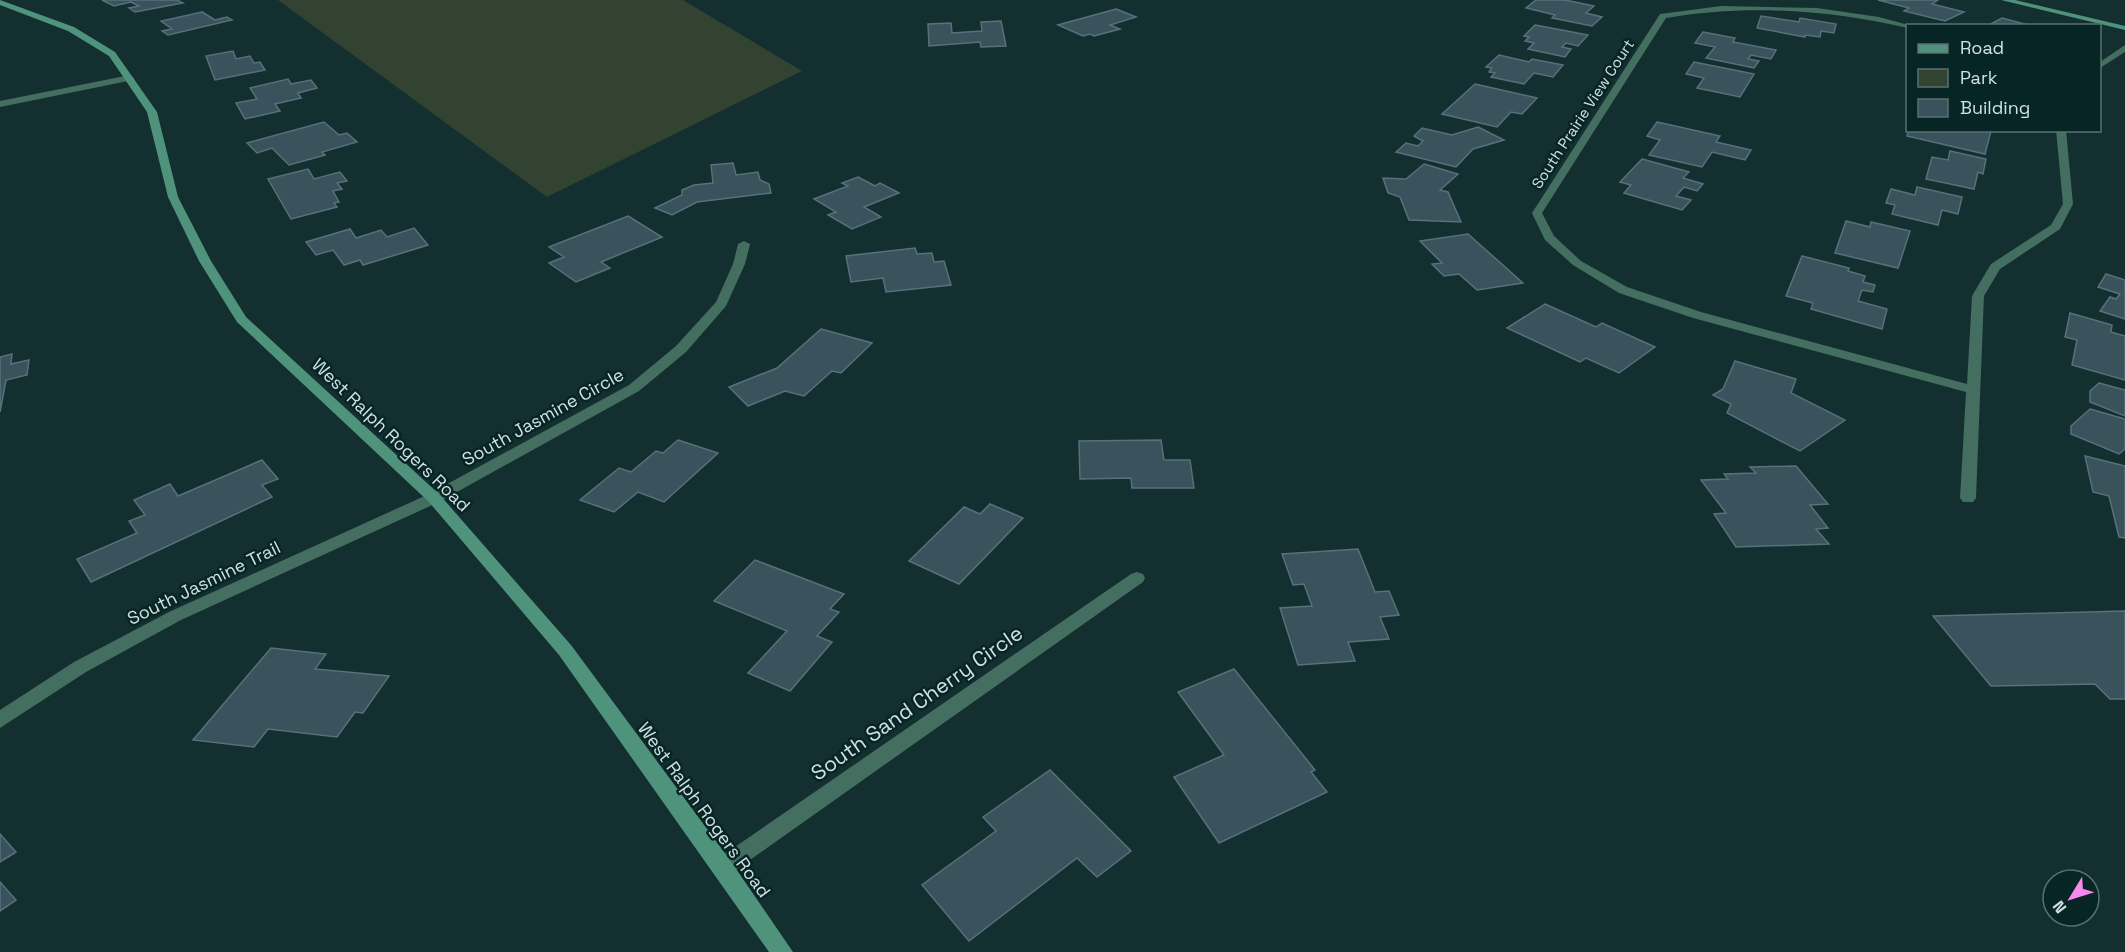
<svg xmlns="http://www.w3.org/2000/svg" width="2125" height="952" viewBox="0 0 2125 952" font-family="'Space Grotesk',sans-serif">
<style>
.green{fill:#324331}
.building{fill:#39525c;stroke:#57717b;stroke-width:1.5}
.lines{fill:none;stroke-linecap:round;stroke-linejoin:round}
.street{fill:#446e5f;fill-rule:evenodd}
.secondary{fill:#4f937d;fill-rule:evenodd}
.labels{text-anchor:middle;stroke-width:5;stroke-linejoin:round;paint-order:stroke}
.far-street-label{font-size:15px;fill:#d1e1e1;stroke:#082526}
.street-label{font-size:18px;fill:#d1e1e1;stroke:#082526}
.near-street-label{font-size:21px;fill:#d1e1e1;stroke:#082526}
</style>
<rect width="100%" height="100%" fill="#132f30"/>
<path class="green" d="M 278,0 L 683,0 L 802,71 L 547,197 Z"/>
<g class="building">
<path d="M 102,0 L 177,0 L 183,3 L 135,12 L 129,8 L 139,6 L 131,2 L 114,6 Z"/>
<path d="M 1536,0 L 1565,0 L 1594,6 L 1586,13 L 1602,17 L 1592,26 L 1552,18 L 1555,15 L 1526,8 Z"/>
<path d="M 1878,0 L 1938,0 L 1932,4 L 1964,12 L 1945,21 L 1904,11 L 1909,8 Z"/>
<path d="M 1116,9 L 1136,17 L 1110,25 L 1120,29 L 1094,36 L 1090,34 L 1083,36 L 1058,25 Z"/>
<path d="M 202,12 L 215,20 L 227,17 L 232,20 L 168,35 L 162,31 L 172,29 L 161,21 Z"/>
<path d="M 1761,16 L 1799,22 L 1800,18 L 1836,24 L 1834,33 L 1821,31 L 1820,37 L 1805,35 L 1805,37 L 1757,28 Z"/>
<path d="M 2002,18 L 2032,26 L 1987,26 Z"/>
<path d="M 1001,21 L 1006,46 L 981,47 L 980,42 L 929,46 L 928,24 L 951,23 L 952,33 L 982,31 L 981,22 Z"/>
<path d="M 1535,25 L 1588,35 L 1578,46 L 1566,43 L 1562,47 L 1571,49 L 1565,57 L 1528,49 L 1534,43 L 1525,41 L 1529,37 L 1524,36 Z"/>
<path d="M 1703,32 L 1735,38 L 1733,42 L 1776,50 L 1771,59 L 1751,55 L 1748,59 L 1759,61 L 1754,68 L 1706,58 L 1715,47 L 1695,43 Z"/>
<path d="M 233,51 L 236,59 L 250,56 L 254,63 L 260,62 L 265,70 L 215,80 L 206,56 Z"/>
<path d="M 1499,55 L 1529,62 L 1532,59 L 1563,65 L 1553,77 L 1534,73 L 1524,84 L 1491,77 L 1495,73 L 1489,72 L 1492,68 L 1486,67 Z"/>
<path d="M 1694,62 L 1754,74 L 1740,97 L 1697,88 L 1704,78 L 1686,74 Z"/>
<path d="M 288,79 L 291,84 L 311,80 L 317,88 L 298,93 L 301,98 L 275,104 L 280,111 L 245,119 L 236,103 L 257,99 L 250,88 Z"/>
<path d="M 1475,84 L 1537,98 L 1522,114 L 1511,112 L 1497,127 L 1442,114 Z"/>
<path d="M 324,122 L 339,135 L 347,133 L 357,142 L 322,152 L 325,155 L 289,165 L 272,148 L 257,153 L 247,143 Z"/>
<path d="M 1657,122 L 1720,136 L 1716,142 L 1751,150 L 1745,160 L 1712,152 L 1702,167 L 1649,155 L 1660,140 L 1647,136 Z"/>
<path d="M 1478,127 L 1504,140 L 1473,149 L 1456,167 L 1396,152 L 1406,143 L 1418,146 L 1423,141 L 1414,136 L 1422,128 L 1452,135 Z"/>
<path d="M 1909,130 L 1986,130 L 1991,131 L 1985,154 L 1907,136 Z"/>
<path d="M 1950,151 L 1986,159 L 1983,174 L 1978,172 L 1974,189 L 1926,179 L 1932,157 L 1948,160 Z"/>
<path d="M 1642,159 L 1689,172 L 1683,178 L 1703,184 L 1697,191 L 1684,187 L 1676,196 L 1691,200 L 1682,210 L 1624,193 L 1631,185 L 1620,182 Z"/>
<path d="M 733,163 L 736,175 L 758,172 L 760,180 L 769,184 L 771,193 L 697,202 L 672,215 L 655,208 L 682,195 L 682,190 L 694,185 L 713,183 L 711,165 Z"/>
<path d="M 1424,164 L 1458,174 L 1440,190 L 1448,192 L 1461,222 L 1409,220 L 1400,197 L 1388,193 L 1383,178 L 1406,179 Z"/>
<path d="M 308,169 L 314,179 L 340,172 L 347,181 L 337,183 L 342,189 L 333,191 L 339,202 L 334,203 L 337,207 L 291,219 L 268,179 Z"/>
<path d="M 858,177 L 875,186 L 880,183 L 899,193 L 864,207 L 881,217 L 852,229 L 828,215 L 836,212 L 814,199 L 848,186 L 842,183 Z"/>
<path d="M 1917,187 L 1962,197 L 1958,214 L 1942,210 L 1938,225 L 1892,214 L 1895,205 L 1886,203 L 1891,189 L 1915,195 Z"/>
<path d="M 628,216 L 662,237 L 601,262 L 610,268 L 576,282 L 549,263 L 564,257 L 549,247 Z"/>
<path d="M 1846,221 L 1870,227 L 1871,222 L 1910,231 L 1898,268 L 1835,253 Z"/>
<path d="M 414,228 L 428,245 L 363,265 L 360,260 L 344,265 L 333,250 L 316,255 L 306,242 L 350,229 L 356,238 L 381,230 L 387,237 Z"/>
<path d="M 1468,234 L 1523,283 L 1477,290 L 1459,274 L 1444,276 L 1432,264 L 1442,263 L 1420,241 Z"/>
<path d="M 915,248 L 917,254 L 932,253 L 934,262 L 944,261 L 951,285 L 886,292 L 883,278 L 851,282 L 846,256 Z"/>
<path d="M 1802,256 L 1849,268 L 1848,271 L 1865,276 L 1863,282 L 1875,285 L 1873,292 L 1862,290 L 1858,301 L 1887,309 L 1882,329 L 1811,309 L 1813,303 L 1786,296 Z"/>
<path d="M 2106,274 L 2125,280 L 2125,319 L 2100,311 L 2110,297 L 2116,299 L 2120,294 L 2098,287 Z"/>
<path d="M 1545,304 L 1596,327 L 1602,323 L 1655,347 L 1619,373 L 1586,358 L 1580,362 L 1507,328 Z"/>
<path d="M 2070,313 L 2112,325 L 2111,332 L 2125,336 L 2125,380 L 2072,365 L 2077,340 L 2065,337 Z"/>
<path d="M 821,329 L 872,343 L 841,373 L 832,371 L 804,396 L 785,391 L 748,406 L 729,387 L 777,368 Z"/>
<path d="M 12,354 L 11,364 L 29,360 L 27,375 L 6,380 L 0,412 L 0,357 Z"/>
<path d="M 1735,361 L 1796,379 L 1791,393 L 1845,420 L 1800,451 L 1727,413 L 1731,404 L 1713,395 L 1723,389 Z"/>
<path d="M 2099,383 L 2125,390 L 2125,416 L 2090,402 L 2090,391 Z"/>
<path d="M 2090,409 L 2125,419 L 2125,449 L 2119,454 L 2071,434 L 2071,426 Z"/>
<path d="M 678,440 L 718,453 L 664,502 L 638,492 L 614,512 L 580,500 L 619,468 L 631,472 L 656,451 L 663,453 Z"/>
<path d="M 1161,440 L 1164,460 L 1190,460 L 1194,488 L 1132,488 L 1131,478 L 1080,479 L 1079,441 Z"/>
<path d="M 2085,456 L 2125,466 L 2125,538 L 2119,537 L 2109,496 L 2093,492 Z"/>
<path d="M 262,460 L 278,479 L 262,485 L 272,497 L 91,582 L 77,559 L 137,533 L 129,521 L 145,515 L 134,500 L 170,484 L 178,496 Z"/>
<path d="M 1796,466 L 1828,504 L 1810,505 L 1828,528 L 1816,529 L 1829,544 L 1736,547 L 1714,514 L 1726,513 L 1701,480 L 1728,479 L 1724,474 L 1756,473 L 1750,467 Z"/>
<path d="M 990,504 L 1023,518 L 959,584 L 909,561 L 964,507 L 980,514 Z"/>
<path d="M 1358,549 L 1375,592 L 1389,591 L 1399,615 L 1380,617 L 1389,639 L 1348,642 L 1355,661 L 1298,665 L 1280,608 L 1312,606 L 1304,584 L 1293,585 L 1282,554 Z"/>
<path d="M 755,560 L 844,594 L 830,609 L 839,612 L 817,636 L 832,642 L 790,691 L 748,673 L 787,631 L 714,601 Z"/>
<path d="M 2125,611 L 2125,699 L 2110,699 L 2095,684 L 1991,686 L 1933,616 Z"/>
<path d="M 271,648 L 326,654 L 315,669 L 389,676 L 363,713 L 355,712 L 337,737 L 268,729 L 254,747 L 193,740 Z"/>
<path d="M 1234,669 L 1315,770 L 1311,772 L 1327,792 L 1219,843 L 1174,777 L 1224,755 L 1178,692 Z"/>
<path d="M 1050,770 L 1131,851 L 1097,877 L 1077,858 L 969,941 L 922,885 L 996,831 L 983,817 Z"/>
<path d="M 0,834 L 16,852 L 0,862 Z"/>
<path d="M 0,882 L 16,900 L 0,911 Z"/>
</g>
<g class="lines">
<g class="street">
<path d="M 1721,6 L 1817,8 L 1879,17 L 1912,26 L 1908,26 L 1908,28 C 1828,10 1747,4 1666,18 L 1542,213 L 1554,236 L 1581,261 L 1627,287 L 1701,312 L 1967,384 L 1972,296 L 1991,264 L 2051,225 L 2063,204 L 2056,130 L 2066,130 L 2073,204 L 2060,229 L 2000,269 L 1984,296 L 1976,498 L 1973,502 L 1963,502 L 1960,498 L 1966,392 L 1693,318 L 1619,293 L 1573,265 L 1545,240 L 1532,213 L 1660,14 Z"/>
<path d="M 2125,45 L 2125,52 L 2100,68 L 2100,62 Z"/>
<path d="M 130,75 L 134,78 L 133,80 L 0,107 L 0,101 Z"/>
<path d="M 744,241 L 750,244 L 745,264 L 726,306 L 686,352 L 639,391 L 439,502 L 181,620 L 86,672 L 0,728 L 0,710 L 74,662 L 169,612 L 429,494 L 629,385 L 676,346 L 716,302 L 733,264 L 738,244 Z"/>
<path d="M 1137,572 L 1143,574 L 1145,578 L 1143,582 L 730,874 L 723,876 L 716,874 L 713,867 L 716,860 L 1131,574 Z"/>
</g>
<g class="secondary">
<path d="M 0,0 L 74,27 L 115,52 L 157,112 L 178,197 L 211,261 L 246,317 L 439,494 L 571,645 L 730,860 L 793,952 L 769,952 L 559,655 L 429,502 L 237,322 L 199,261 L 168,197 L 147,112 L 109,56 L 68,31 L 0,5 Z"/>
<path d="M 2001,0 L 2015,0 L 2125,26 L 2125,30 Z"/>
</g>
</g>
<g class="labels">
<g class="far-street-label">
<text transform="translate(1583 114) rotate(-57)" y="5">South Prairie View Court</text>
</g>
<g class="street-label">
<text transform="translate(543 417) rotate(-29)" y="6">South Jasmine Circle</text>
<text transform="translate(391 435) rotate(44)" y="6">West Ralph Rogers Road</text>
<text transform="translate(204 583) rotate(-26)" y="6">South Jasmine Trail</text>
<text transform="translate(704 810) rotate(54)" y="6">West Ralph Rogers Road</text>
</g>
<g class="near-street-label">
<text transform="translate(917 703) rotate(-35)" y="7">South Sand Cherry Circle</text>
</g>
</g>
<rect x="1906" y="24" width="195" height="108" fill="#082526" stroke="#587071" stroke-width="1.5"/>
<rect x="1918" y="44" width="30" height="9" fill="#4f937d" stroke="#587071" stroke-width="1.5"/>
<text x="1960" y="54" font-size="18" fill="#d1e1e1">Road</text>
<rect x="1918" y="69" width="30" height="18" fill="#324331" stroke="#587071" stroke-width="1.5"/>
<text x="1960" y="84" font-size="18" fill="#d1e1e1">Park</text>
<rect x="1918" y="99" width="30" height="18" fill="#39525c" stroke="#587071" stroke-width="1.5"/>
<text x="1960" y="114" font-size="18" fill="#d1e1e1">Building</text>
<g transform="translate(2071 898) rotate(232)"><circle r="28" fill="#082526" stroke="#587071" stroke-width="1.5"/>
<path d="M0-4.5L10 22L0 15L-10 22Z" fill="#f589ef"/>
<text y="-9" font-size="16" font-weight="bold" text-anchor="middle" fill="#d1e1e1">N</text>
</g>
</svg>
